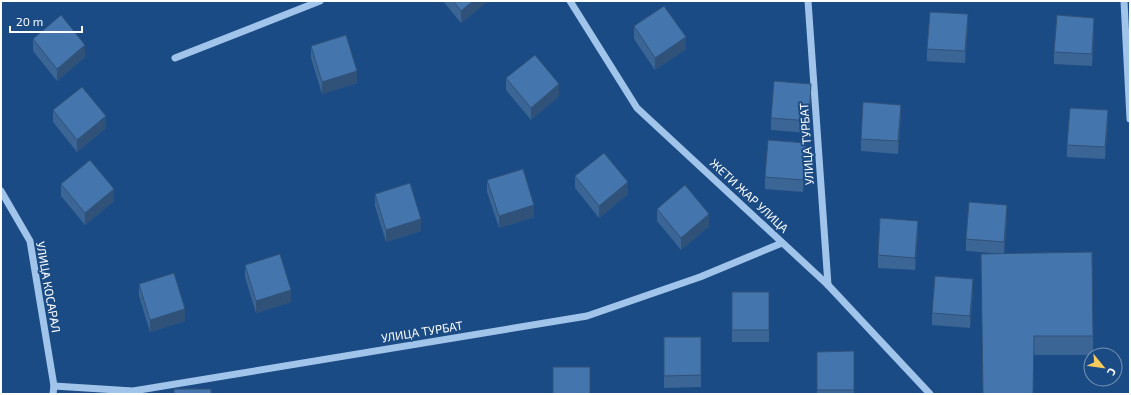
<svg xmlns="http://www.w3.org/2000/svg" width="1131" height="395" viewBox="0 0 1131 395" font-family="'Exo 2',sans-serif">
<style>
.lines{fill:none;stroke-linecap:round;stroke-linejoin:round}
.minor{stroke:#a1c4eb;stroke-width:7}
.wall{fill:#3a6595}
.shaded-wall{fill:#305279}
.building{fill:#4475ad;stroke:#305279}
.labels{text-anchor:middle;stroke-width:4;stroke-linejoin:round;paint-order:stroke}
.street-label{font-size:12px;fill:#fff;stroke:#1b4b84}
</style>
<rect width="100%" height="100%" fill="#1b4b84"/>
<g class="lines">
<g class="minor">
<path d="M 570,1 L 637,108 L 828,285 L 930,394"/>
<path d="M 808,1 L 828,285"/>
<path d="M 1124,1 L 1130,119"/>
<path d="M 175,58 L 320,1"/>
<path d="M 1,191 L 30,241 L 54,386 L 53,394"/>
<path d="M 54,386 L 133,391 L 587,316 L 700,277 L 782,243"/>
</g>
</g>
<g class="wall">
<path d="M 443,1 L 488,1 L 461,23 Z"/>
<path d="M 634,26 L 686,49 L 655,70 L 634,39 Z"/>
<path d="M 968,26 L 965,63 L 927,61 L 927,49 Z"/>
<path d="M 1094,30 L 1092,66 L 1054,64 L 1054,52 Z"/>
<path d="M 33,39 L 85,57 L 57,81 L 33,51 Z"/>
<path d="M 311,46 L 357,83 L 322,94 L 311,58 Z"/>
<path d="M 506,78 L 559,96 L 531,120 L 506,90 Z"/>
<path d="M 811,96 L 809,133 L 771,130 L 771,118 Z"/>
<path d="M 53,110 L 106,128 L 77,152 L 53,122 Z"/>
<path d="M 901,117 L 898,154 L 861,151 L 861,139 Z"/>
<path d="M 1108,122 L 1105,159 L 1067,157 L 1067,145 Z"/>
<path d="M 806,155 L 803,192 L 765,189 L 765,177 Z"/>
<path d="M 575,176 L 628,194 L 599,218 L 575,188 Z"/>
<path d="M 487,180 L 534,217 L 499,228 L 487,192 Z"/>
<path d="M 61,184 L 114,201 L 85,225 L 61,196 Z"/>
<path d="M 375,194 L 421,231 L 386,242 L 375,206 Z"/>
<path d="M 657,209 L 709,226 L 681,250 L 657,221 Z"/>
<path d="M 1007,217 L 1004,254 L 1093,336 L 1093,355 L 1034,355 L 1004,254 L 966,251 L 966,239 Z"/>
<path d="M 918,233 L 915,270 L 878,268 L 878,255 Z"/>
<path d="M 245,265 L 291,302 L 256,313 L 245,277 Z"/>
<path d="M 139,284 L 185,321 L 150,332 L 139,296 Z"/>
<path d="M 973,291 L 970,328 L 932,325 L 932,313 Z"/>
<rect x="732" y="292" width="37" height="50"/>
<path d="M 664,337 L 701,337 L 701,387 L 664,388 Z"/>
<path d="M 854,351 L 854,394 L 817,394 L 817,352 Z"/>
</g>
<g class="shaded-wall">
<path d="M 473,1 L 488,1 L 461,23 L 461,11 Z"/>
<path d="M 968,14 L 968,26 L 965,63 L 965,51 Z"/>
<path d="M 1094,18 L 1094,30 L 1092,66 L 1092,54 Z"/>
<path d="M 686,37 L 686,49 L 655,70 L 655,58 Z"/>
<path d="M 85,45 L 85,57 L 57,81 L 57,69 Z"/>
<path d="M 357,71 L 357,83 L 322,94 L 322,82 Z"/>
<path d="M 559,84 L 559,96 L 531,120 L 531,108 Z"/>
<path d="M 811,84 L 811,96 L 809,133 L 809,121 Z"/>
<path d="M 901,105 L 901,117 L 898,154 L 898,141 Z"/>
<path d="M 1108,110 L 1108,122 L 1105,159 L 1105,147 Z"/>
<path d="M 106,116 L 106,128 L 77,152 L 77,140 Z"/>
<path d="M 806,143 L 806,155 L 803,192 L 803,180 Z"/>
<path d="M 628,182 L 628,194 L 599,218 L 599,206 Z"/>
<path d="M 114,189 L 114,201 L 85,225 L 85,213 Z"/>
<path d="M 534,205 L 534,217 L 499,228 L 499,216 Z"/>
<path d="M 1007,205 L 1007,217 L 1004,254 L 1004,242 Z"/>
<path d="M 709,214 L 709,226 L 681,250 L 681,238 Z"/>
<path d="M 421,219 L 421,231 L 386,242 L 386,230 Z"/>
<path d="M 918,221 L 918,233 L 915,270 L 915,258 Z"/>
<path d="M 973,279 L 973,291 L 970,328 L 970,316 Z"/>
<path d="M 291,290 L 291,302 L 256,313 L 256,301 Z"/>
<path d="M 185,309 L 185,321 L 150,332 L 150,320 Z"/>
</g>
<g class="building">
<path d="M 453,1 L 473,1 L 461,11 Z"/>
<path d="M 664,6 L 686,37 L 655,58 L 634,26 Z"/>
<path d="M 930,12 L 968,14 L 965,51 L 927,49 Z"/>
<path d="M 61,15 L 85,45 L 57,69 L 33,39 Z"/>
<path d="M 1057,15 L 1094,18 L 1092,54 L 1054,52 Z"/>
<path d="M 346,35 L 357,71 L 322,82 L 311,46 Z"/>
<path d="M 535,55 L 559,84 L 531,108 L 506,78 Z"/>
<path d="M 774,81 L 811,84 L 809,121 L 771,118 Z"/>
<path d="M 82,87 L 106,116 L 77,140 L 53,110 Z"/>
<path d="M 863,102 L 901,105 L 898,141 L 861,139 Z"/>
<path d="M 1070,108 L 1108,110 L 1105,147 L 1067,145 Z"/>
<path d="M 768,140 L 806,143 L 803,180 L 765,177 Z"/>
<path d="M 604,153 L 628,182 L 599,206 L 575,176 Z"/>
<path d="M 90,160 L 114,189 L 85,213 L 61,184 Z"/>
<path d="M 523,169 L 534,205 L 499,216 L 487,180 Z"/>
<path d="M 410,183 L 421,219 L 386,230 L 375,194 Z"/>
<path d="M 685,185 L 709,214 L 681,238 L 657,209 Z"/>
<path d="M 969,202 L 1007,205 L 1004,242 L 966,239 Z"/>
<path d="M 880,218 L 918,221 L 915,258 L 878,255 Z"/>
<path d="M 1092,252 L 1093,336 L 1034,336 L 1033,394 L 983,394 L 981,254 Z"/>
<path d="M 280,254 L 291,290 L 256,301 L 245,265 Z"/>
<path d="M 174,273 L 185,309 L 150,320 L 139,284 Z"/>
<path d="M 935,276 L 973,279 L 970,316 L 932,313 Z"/>
<rect x="732" y="292" width="37" height="38"/>
<path d="M 664,337 L 701,337 L 701,375 L 664,376 Z"/>
<path d="M 854,351 L 854,390 L 817,390 L 817,352 Z"/>
<rect x="553" y="367" width="37" height="27"/>
<rect x="174" y="389" width="37" height="5"/>
</g>
<g class="labels">
<g class="street-label">
<text transform="translate(807 144) rotate(-94)" y="4">УЛИЦА ТУРБАТ</text>
<text transform="translate(749 196) rotate(43)" y="4">ЖЕТИ ЖАР УЛИЦА</text>
<text transform="translate(48 287) rotate(80)" y="4">УЛИЦА КОСАРАЛ</text>
<text transform="translate(422 332) rotate(-9)" y="4">УЛИЦА ТУРБАТ</text>
</g>
</g>
<rect width="1131" height="395" fill="none" stroke="#ffffff" stroke-width="4"/>
<g transform="translate(1103 367) rotate(119)"><circle r="19" fill="#1b4b84" stroke="#7693b5"/>
<path d="M0-3L7 15L0 10L-7 15Z" fill="#fdcb5d"/>
<text y="-6" font-size="11" font-weight="bold" text-anchor="middle" fill="#ffffff">С</text>
</g>
<path d="M10 26v6h72v-6" fill="none" stroke="#ffffff" stroke-width="2"/>
<text x="16" y="26" font-size="12" fill="#ffffff" stroke="#1b4b84" stroke-width="3" paint-order="stroke">20 m</text>
</svg>
